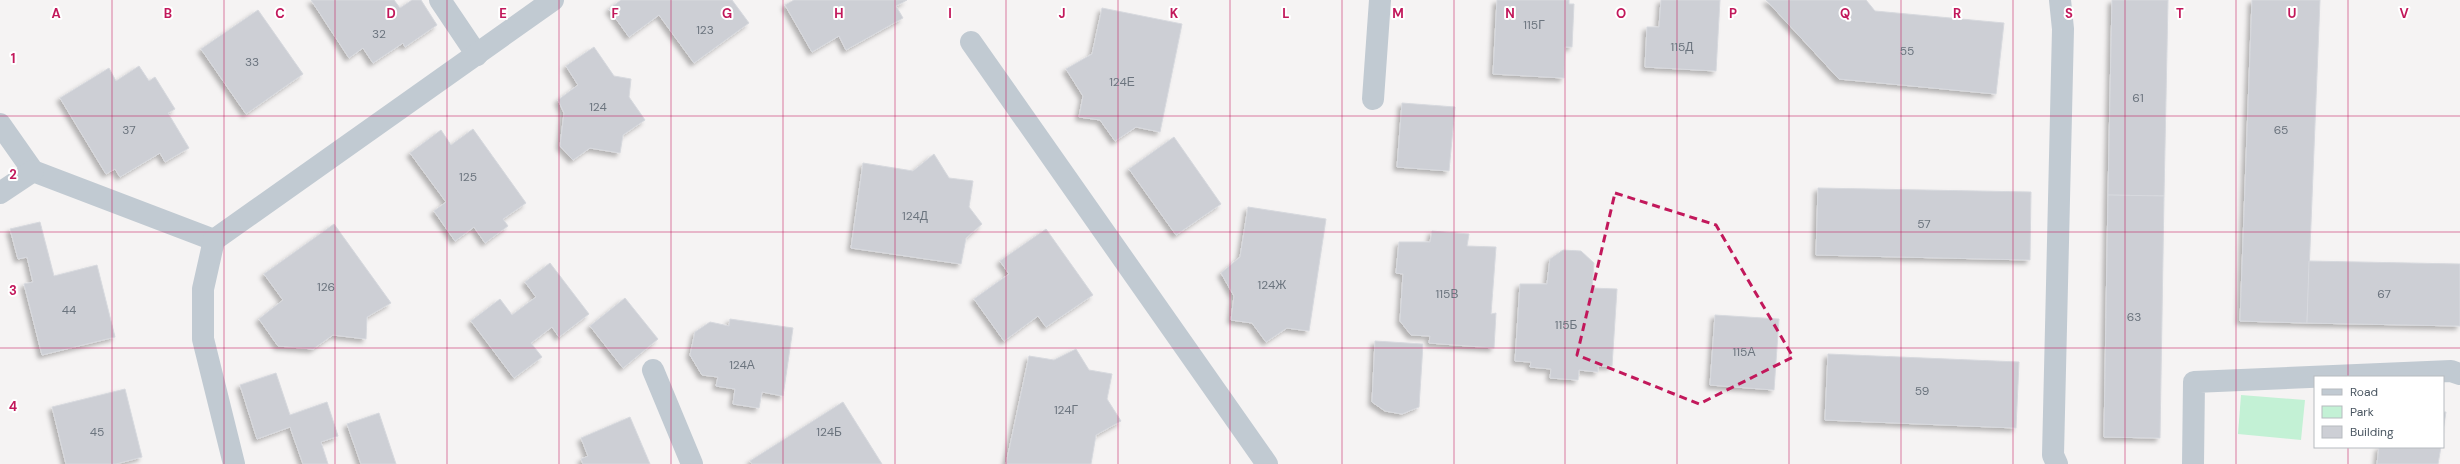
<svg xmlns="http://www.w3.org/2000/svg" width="2460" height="464" viewBox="0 0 2460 464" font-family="'DM Sans',sans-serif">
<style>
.green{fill:#c3f1d5}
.building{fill:#cdcfd5;stroke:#d7d9de;filter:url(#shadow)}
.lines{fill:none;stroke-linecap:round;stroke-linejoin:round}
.minor{stroke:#c1cad2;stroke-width:22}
.marked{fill:none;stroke:#c2185b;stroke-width:3;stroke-dasharray:8 5;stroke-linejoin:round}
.grid{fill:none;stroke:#c2185b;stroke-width:1;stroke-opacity:0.55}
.labels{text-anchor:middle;stroke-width:4;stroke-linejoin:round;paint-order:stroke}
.number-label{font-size:12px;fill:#6b747e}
.grid-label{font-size:13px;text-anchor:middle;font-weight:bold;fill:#c2185b;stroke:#fff;stroke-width:4;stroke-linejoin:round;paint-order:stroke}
</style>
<defs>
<filter id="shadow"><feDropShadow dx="-3.5" dy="3.5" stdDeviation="2" flood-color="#0004"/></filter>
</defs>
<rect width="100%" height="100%" fill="#f5f3f3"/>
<path class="green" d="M 2241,395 L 2305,400 L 2301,440 L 2238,434 Z"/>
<g class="building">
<path d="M 311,0 L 394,0 L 400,8 L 412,0 L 421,0 L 437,25 L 405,47 L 403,43 L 373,63 L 363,48 L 349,58 Z"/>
<path d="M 621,0 L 732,0 L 749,23 L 694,63 L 659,15 L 629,37 L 609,9 Z"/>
<path d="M 794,0 L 907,0 L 896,6 L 903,18 L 846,50 L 839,36 L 812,52 L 785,5 Z"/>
<path d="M 1497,0 L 1569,0 L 1569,4 L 1574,4 L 1572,47 L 1565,47 L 1564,78 L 1493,74 Z"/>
<path d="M 1661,0 L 1720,0 L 1716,71 L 1645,67 L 1647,27 L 1659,27 Z"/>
<path d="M 1766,0 L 1866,0 L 1875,11 L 2004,23 L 1996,94 L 1839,79 Z"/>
<path d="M 2112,0 L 2168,0 L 2164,196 L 2108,195 Z"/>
<path d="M 2252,0 L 2320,0 L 2307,323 L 2240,321 Z"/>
<path d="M 1102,8 L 1182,24 L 1160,132 L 1136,127 L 1115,141 L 1100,120 L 1079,117 L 1083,96 L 1066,69 L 1092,54 Z"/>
<path d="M 258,10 L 303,74 L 246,114 L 201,49 Z"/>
<path d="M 594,47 L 614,76 L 631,79 L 629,97 L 645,120 L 623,135 L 620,153 L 590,148 L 573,160 L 560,146 L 564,113 L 558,100 L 578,85 L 566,66 Z"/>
<path d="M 139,66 L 149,81 L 155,77 L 175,109 L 168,113 L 189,148 L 165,162 L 160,153 L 120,177 L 115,169 L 106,174 L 60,98 L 109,68 L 116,81 Z"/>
<path d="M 1402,103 L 1455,107 L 1449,171 L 1397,167 Z"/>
<path d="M 473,129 L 526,203 L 503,219 L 508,226 L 485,243 L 474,227 L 455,241 L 434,211 L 446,202 L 410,153 L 441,130 L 451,145 Z"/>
<path d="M 1174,137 L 1221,204 L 1176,235 L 1129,169 Z"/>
<path d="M 934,154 L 949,178 L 973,181 L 969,207 L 982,224 L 966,238 L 961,264 L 851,248 L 863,163 L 913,171 Z"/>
<path d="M 1818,188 L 2031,192 L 2030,260 L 1816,255 Z"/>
<path d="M 2108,195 L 2164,196 L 2160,438 L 2104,437 Z"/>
<path d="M 1248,207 L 1326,219 L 1309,331 L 1287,328 L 1266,342 L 1252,323 L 1231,320 L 1234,296 L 1221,273 L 1240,257 Z"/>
<path d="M 40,222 L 54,276 L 97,265 L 115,337 L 42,355 L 24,284 L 33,282 L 27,257 L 18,259 L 10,229 Z"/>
<path d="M 334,224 L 391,303 L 367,317 L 366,339 L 333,335 L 313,349 L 278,346 L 259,319 L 283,300 L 264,274 Z"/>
<path d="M 1046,229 L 1093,295 L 1046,327 L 1038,316 L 1004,341 L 974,299 L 1009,274 L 1000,261 Z"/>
<path d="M 1432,231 L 1469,234 L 1467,246 L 1496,247 L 1491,314 L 1496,313 L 1494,348 L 1429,343 L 1430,336 L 1411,335 L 1400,321 L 1403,274 L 1396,273 L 1399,242 L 1430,242 Z"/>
<path d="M 1563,250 L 1581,251 L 1594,263 L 1592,288 L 1617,289 L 1612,366 L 1598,366 L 1598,372 L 1579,370 L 1578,380 L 1550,378 L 1551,369 L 1530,367 L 1531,362 L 1515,361 L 1520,284 L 1547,284 L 1550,259 Z"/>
<path d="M 2309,261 L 2460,264 L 2460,326 L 2307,323 Z"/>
<path d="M 550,263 L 589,314 L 559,337 L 552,327 L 531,343 L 542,357 L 514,378 L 471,321 L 500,299 L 512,315 L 536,297 L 525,282 Z"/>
<path d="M 625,298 L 658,339 L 623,368 L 590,326 Z"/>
<path d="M 1715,315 L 1779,319 L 1774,390 L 1710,385 Z"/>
<path d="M 730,319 L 793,328 L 783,396 L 762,392 L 759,408 L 733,404 L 735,389 L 716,386 L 718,377 L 702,375 L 690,355 L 695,332 L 710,322 L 729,326 Z"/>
<path d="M 1375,341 L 1423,344 L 1419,407 L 1402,414 L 1385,411 L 1372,402 Z"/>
<path d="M 1076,349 L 1089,370 L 1112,374 L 1107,399 L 1121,421 L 1096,435 L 1091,464 L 1006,464 L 1029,356 L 1054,360 Z"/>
<path d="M 1828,354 L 2019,362 L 2016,428 L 1825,420 Z"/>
<path d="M 276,373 L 290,415 L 327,402 L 338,436 L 321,442 L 328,464 L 303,464 L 290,427 L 257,439 L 240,385 Z"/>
<path d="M 125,389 L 142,457 L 116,464 L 66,464 L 52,407 Z"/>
<path d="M 843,402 L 882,464 L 752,464 L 750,461 Z"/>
<path d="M 2443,412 L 2446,412 L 2443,431 Z"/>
<path d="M 379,413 L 396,464 L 361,464 L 347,424 Z"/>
<path d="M 630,417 L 650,464 L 583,464 L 581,459 L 588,456 L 581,438 Z"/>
<path d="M 2379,447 L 2441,447 L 2438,464 L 2377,464 Z"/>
</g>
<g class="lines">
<g class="minor">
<path d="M 440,0 L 477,55"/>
<path d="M 971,42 L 1267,464"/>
<path d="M 1373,99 L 1380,0"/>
<path d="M 0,124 L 33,171 L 214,240"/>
<path d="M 0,193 L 33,171"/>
<path d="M 653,370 L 692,464"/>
<path d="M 234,464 L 203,339 L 203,289 L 214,240 L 553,0"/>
<path d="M 2057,464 L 2053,455 L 2063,29 L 2060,0"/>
<path d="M 2193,464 L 2194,382 L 2451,371 L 2460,374"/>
</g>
</g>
<path class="marked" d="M 1615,193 L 1716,225 L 1793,357 L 1699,404 L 1577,355 Z"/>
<path class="grid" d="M 112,0 L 112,464M 224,0 L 224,464M 335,0 L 335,464M 447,0 L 447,464M 559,0 L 559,464M 671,0 L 671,464M 783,0 L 783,464M 895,0 L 895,464M 1006,0 L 1006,464M 1118,0 L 1118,464M 1230,0 L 1230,464M 1342,0 L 1342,464M 1454,0 L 1454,464M 1565,0 L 1565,464M 1677,0 L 1677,464M 1789,0 L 1789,464M 1901,0 L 1901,464M 2013,0 L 2013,464M 2125,0 L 2125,464M 2236,0 L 2236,464M 2348,0 L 2348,377M 0,116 L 2460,116M 0,232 L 2460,232M 0,348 L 2460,348M 2348,447 L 2348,464"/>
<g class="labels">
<g class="number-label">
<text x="1534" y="29">115Г</text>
<text x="705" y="34">123</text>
<text x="379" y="38">32</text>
<text x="1682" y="51">115Д</text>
<text x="1907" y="55">55</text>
<text x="252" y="66">33</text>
<text x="1122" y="86">124Е</text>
<text x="2138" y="102">61</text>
<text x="598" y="111">124</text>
<text x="129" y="134">37</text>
<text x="2281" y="134">65</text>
<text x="468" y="181">125</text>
<text x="915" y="220">124Д</text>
<text x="1924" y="228">57</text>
<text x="1272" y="289">124Ж</text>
<text x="326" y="291">126</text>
<text x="1447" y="298">115В</text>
<text x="2384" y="298">67</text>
<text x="69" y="314">44</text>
<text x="2134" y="321">63</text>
<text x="1566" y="329">115Б</text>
<text x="1744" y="356">115А</text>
<text x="742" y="369">124А</text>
<text x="1922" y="395">59</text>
<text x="1066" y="414">124Г</text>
<text x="97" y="436">45</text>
<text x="829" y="436">124Б</text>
</g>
</g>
<g class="grid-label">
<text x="56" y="18">A</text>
<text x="168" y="18">B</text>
<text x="280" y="18">C</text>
<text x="391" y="18">D</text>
<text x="503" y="18">E</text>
<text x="615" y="18">F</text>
<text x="727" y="18">G</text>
<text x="839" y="18">H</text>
<text x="950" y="18">I</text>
<text x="1062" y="18">J</text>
<text x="1174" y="18">K</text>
<text x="1286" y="18">L</text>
<text x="1398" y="18">M</text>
<text x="1510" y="18">N</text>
<text x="1621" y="18">O</text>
<text x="1733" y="18">P</text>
<text x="1845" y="18">Q</text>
<text x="1957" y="18">R</text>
<text x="2069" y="18">S</text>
<text x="2180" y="18">T</text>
<text x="2292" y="18">U</text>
<text x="2404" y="18">V</text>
<text x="13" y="63">1</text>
<text x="13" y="179">2</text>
<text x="13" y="295">3</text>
<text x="13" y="411">4</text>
</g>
<rect x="2314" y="376" width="130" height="72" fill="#ffffff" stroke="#b7bbc0"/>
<rect x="2322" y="389" width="20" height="6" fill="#c1cad2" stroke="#b7bbc0"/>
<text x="2350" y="396" font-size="12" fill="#4a5661">Road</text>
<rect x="2322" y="406" width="20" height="12" fill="#c3f1d5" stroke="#b7bbc0"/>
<text x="2350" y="416" font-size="12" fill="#4a5661">Park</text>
<rect x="2322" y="426" width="20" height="12" fill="#cdcfd5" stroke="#b7bbc0"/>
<text x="2350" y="436" font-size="12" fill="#4a5661">Building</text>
</svg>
